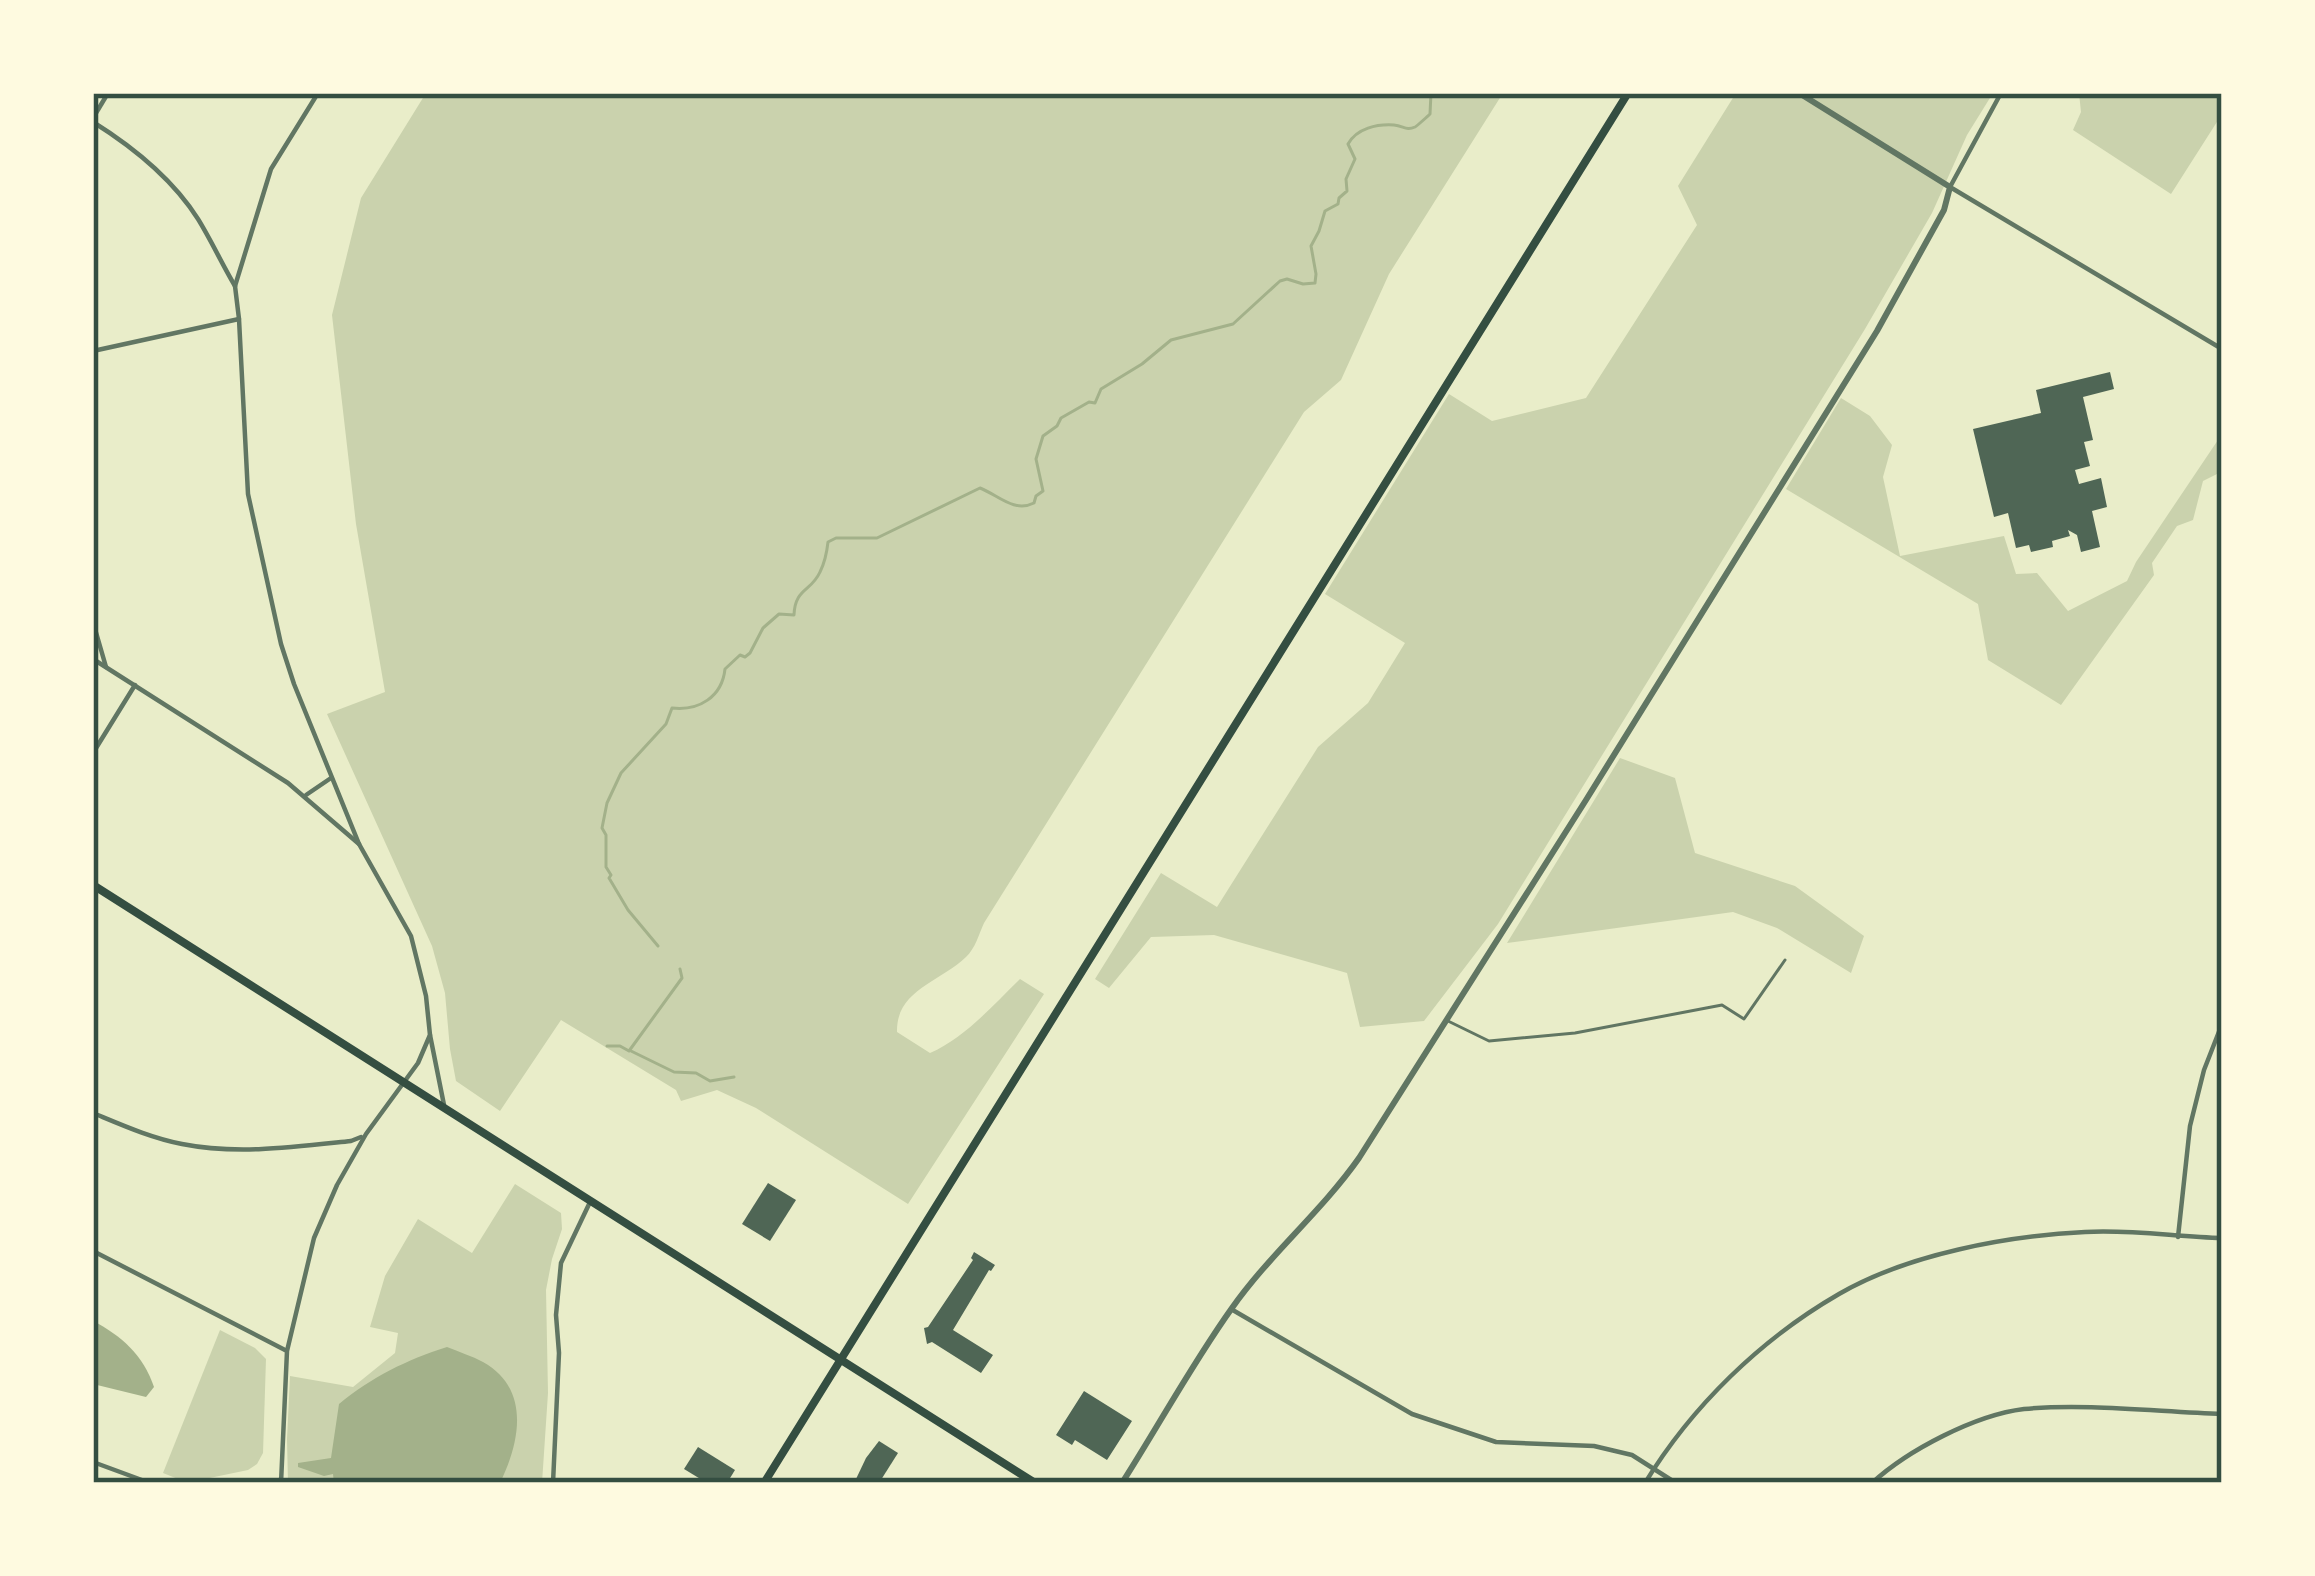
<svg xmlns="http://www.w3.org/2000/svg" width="2315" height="1576" viewBox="0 0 2315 1576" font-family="Jost,sans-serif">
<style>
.green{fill:#cad2ad}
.water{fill:#a3b18a}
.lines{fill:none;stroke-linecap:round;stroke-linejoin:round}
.stream{stroke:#a3b18a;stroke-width:3}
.building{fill:#4f6655}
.service{stroke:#617663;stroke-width:3}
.minor{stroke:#617663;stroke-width:4.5}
.tertiary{stroke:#617663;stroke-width:6}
.secondary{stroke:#344e41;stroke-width:8}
.primary{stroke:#344e41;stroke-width:8}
.neatline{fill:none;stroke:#344e41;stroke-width:4.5}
</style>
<rect width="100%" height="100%" fill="#e9edc9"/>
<g class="green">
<path d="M 426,93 L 1503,93 L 1389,274 L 1341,380 L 1304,412 L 984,923 C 979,934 975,949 966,957 C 940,982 896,990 897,1032 L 930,1053 C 965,1038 993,1005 1020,979 L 1044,994 L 908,1204 L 756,1108 L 717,1090 L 681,1101 L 676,1090 L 561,1020 L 500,1111 L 456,1081 L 450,1049 L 445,993 L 432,946 L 327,714 L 385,692 L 356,524 L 332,315 L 361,198 Z"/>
<path d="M 1736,93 L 1993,93 L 1967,135 L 1932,213 L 1865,329 L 1498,924 L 1424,1021 L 1360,1027 L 1347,973 L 1214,935 L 1151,937 L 1109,988 L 1095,979 L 1161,873 L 1217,907 L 1318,747 L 1368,703 L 1405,643 L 1325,594 L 1449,394 L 1492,421 L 1586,398 L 1697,225 L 1678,186 Z"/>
<path d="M 2079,93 L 2222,93 L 2222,114 L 2171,194 L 2073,130 L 2081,112 Z"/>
<path d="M 1841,398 L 1870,416 L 1892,445 L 1883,477 L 1900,556 L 2004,536 L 2016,574 L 2037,573 L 2068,611 L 2127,581 L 2136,562 L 2222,434 L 2222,459 L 2217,474 L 2203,481 L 2193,520 L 2177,526 L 2152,563 L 2154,575 L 2061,705 L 1988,660 L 1978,604 L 1786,489 Z"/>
<path d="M 1620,758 L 1675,778 L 1695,853 L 1795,886 L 1864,936 L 1851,973 L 1777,928 L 1733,912 L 1507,943 Z"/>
<path d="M 515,1184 L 561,1213 L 562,1229 L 552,1259 L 546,1290 L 548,1393 L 542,1483 L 288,1483 L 287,1439 L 290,1376 L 353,1387 L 395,1353 L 398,1333 L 370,1327 L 385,1276 L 418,1219 L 472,1253 Z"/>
<path d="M 220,1330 L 255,1348 L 266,1359 L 263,1453 L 257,1464 L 248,1470 L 195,1481 L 178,1479 L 163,1473 Z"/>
</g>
<g class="water">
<path d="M 93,1321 C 122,1336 143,1355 154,1387 L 146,1397 L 93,1384 Z"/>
<path d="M 447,1347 C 459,1352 472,1356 483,1362 C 531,1389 520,1442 500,1483 L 334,1483 L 333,1474 L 324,1476 L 298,1467 L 298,1463 L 331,1458 L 339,1404 C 372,1377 406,1360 447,1347 Z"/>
</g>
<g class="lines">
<g class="stream">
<path d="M 658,946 L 628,910 L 609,878 L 611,875 L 606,867 L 606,835 L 602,828 L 607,803 L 621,773 L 666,724 L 672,708 C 699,711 722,697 725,669 L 740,655 L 745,657 L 750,653 L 763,628 L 779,614 L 794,615 C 795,588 811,592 820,572 C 824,564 827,551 828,542 L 836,538 L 877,538 L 980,488 C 998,495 1014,513 1034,503 L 1036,496 L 1043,491 L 1036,459 L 1043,436 L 1057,426 L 1061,418 L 1089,402 L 1095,403 L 1101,389 L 1142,364 L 1171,340 L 1233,324 L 1280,281 L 1287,279 L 1303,284 L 1315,283 L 1316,274 L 1311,246 L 1319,231 L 1325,211 L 1338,204 L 1339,198 L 1347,191 L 1346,179 L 1355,159 L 1348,144 C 1357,128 1377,124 1394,125 C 1404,126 1406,131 1415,127 C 1417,126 1429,115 1430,114 L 1431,93"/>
<path d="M 607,1046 L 620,1046 L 629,1051 L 682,978 L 680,969"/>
<path d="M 631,1051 L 674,1072 L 696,1073 L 710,1081 L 734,1077"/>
</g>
</g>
<g class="building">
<path d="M 2110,372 L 2114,389 L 2083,397 L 2093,440 L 2084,442 L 2090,466 L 2075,470 L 2079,484 L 2101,478 L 2107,507 L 2092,511 L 2100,547 L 2081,552 L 2077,535 L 2068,530 L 2070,536 L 2052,541 L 2053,547 L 2031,552 L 2029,545 L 2016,548 L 2008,513 L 1994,517 L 1973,429 L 2041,413 L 2036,390 Z"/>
<path d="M 768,1183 L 796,1200 L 770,1241 L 742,1224 Z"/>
<path d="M 974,1252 L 995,1265 L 991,1271 L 989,1270 L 953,1330 L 993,1355 L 981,1373 L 932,1342 L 927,1344 L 924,1328 L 928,1327 L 973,1260 L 971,1258 Z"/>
<path d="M 1084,1391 L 1132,1421 L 1107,1460 L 1075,1440 L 1072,1445 L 1056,1435 Z"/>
<path d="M 879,1441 L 898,1453 L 879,1483 L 863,1483 L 856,1479 L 866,1458 Z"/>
<path d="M 698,1447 L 735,1470 L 727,1483 L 707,1483 L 684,1469 Z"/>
</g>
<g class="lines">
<path class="service" d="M 1448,1021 L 1489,1041 L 1575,1033 L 1722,1005 L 1744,1019 L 1785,960"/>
<g class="minor">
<path d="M 2001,93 L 1950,187 L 2222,349"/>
<path d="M 93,118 L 108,93"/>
<path d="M 93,122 C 133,147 172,178 198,219 C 211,240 222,264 235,286"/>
<path d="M 93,351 L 239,319"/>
<path d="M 93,622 L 106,667"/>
<path d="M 93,659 L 288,783 L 359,844"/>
<path d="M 93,753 L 135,685"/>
<path d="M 306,795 L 331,778"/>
<path d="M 430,1035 L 444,1105"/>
<path d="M 93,1113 C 122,1125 151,1138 182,1144 C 237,1155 295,1147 351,1141 L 361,1137"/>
<path d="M 2178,1237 L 2190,1126 L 2204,1070 L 2222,1024"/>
<path d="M 93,1251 L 285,1350"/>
<path d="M 1231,1309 L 1412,1414 L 1496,1442 L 1594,1446 L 1632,1455 L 1676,1483"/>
<path d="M 93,1462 L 150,1483"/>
<path d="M 258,1483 L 280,1480"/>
<path d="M 281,1483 L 287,1351 L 314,1238 L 337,1185 L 366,1134 L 418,1063 L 430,1035 L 426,996 L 411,936 L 359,844 L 294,684 L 281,644 L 248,494 L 239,319 L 235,286 L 271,169 L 318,93"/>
<path d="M 553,1483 L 559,1353 L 556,1315 L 561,1263 L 591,1200"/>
<path d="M 1645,1483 C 1692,1406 1761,1339 1839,1294 C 1908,1254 2007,1236 2085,1232 C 2130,1229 2177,1237 2222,1238"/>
<path d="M 1872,1483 C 1908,1450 1975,1415 2024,1409 C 2086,1403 2159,1412 2222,1414"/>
</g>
<path class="tertiary" d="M 1122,1483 C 1159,1425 1192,1364 1232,1308 C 1270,1254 1321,1212 1359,1158 L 1586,800 L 1877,331 L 1944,210 L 1950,187 L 1799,93"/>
<path class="secondary" d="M 764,1483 L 1628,93"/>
<path class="primary" d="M 93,885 L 1035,1483"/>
</g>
<rect width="2315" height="1576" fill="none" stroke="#fefae0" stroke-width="192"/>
<rect x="96" y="96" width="2123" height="1384" class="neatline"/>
</svg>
